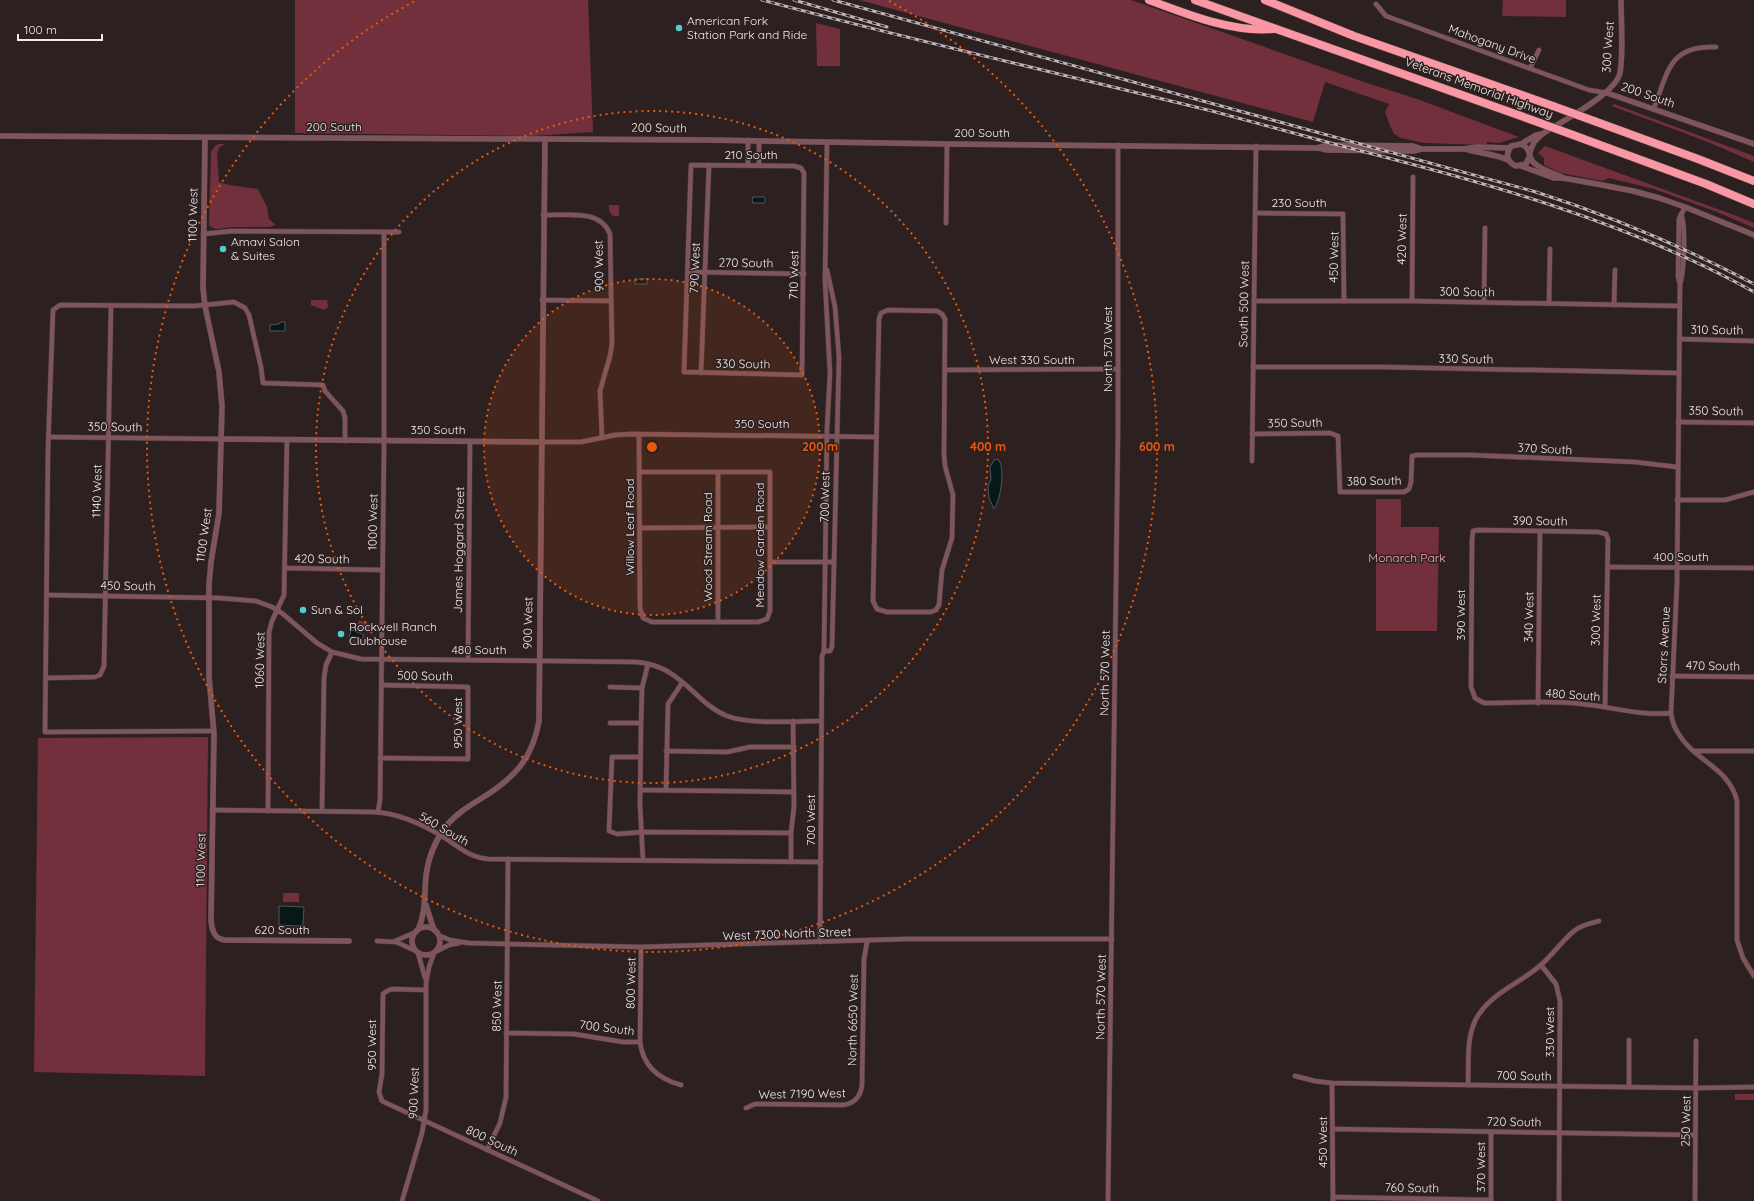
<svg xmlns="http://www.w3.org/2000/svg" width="1754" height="1201" viewBox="0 0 1754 1201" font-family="Quicksand,sans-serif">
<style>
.green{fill:#71303b}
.water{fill:#071819;stroke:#4e5758}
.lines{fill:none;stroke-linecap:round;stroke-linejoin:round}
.minor-casing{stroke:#493c3d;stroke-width:5.5}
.tertiary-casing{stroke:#493c3d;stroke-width:6}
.motorway-casing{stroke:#493c3d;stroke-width:9}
.minor{stroke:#7d555a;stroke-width:4.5}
.tertiary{stroke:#7d555a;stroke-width:5.5}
.motorway{stroke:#f997a4;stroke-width:8}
.rail-casing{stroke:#bfb4b5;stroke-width:3}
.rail{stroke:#2d2021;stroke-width:1.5;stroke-dasharray:4.5;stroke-linecap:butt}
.motorway-bridge-casing{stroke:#493c3d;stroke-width:9;stroke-linecap:butt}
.motorway-bridge{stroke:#f997a4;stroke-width:8}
.ring{fill:none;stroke:#e8590c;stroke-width:2;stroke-dasharray:2 4}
.poi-dot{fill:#52cdce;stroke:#2d2021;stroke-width:1.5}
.labels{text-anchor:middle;stroke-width:3;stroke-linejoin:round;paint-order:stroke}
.poi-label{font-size:12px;fill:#f3e9ea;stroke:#2d2021;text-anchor:start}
.street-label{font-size:12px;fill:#f3e9ea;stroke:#2d2021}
.park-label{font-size:12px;fill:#fdb2bb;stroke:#2d2021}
.centre{fill:#e8590c;stroke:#2d2021;stroke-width:2}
.ring-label{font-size:12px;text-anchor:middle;font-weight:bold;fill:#e8590c;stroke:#2d2021;stroke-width:3;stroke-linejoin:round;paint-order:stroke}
</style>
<rect width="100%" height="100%" fill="#2d2021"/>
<g class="green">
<path d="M 295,0 L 588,0 L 593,132 L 534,136 L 295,133 Z"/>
<path d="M 859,0 L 1131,0 L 1364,82 L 1417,99 L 1519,137 L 1499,143 L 1487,142 L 1486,145 L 1424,143 L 1401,138 L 1394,134 L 1390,126 L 1385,112 L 1389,104 L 1325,82 L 1313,122 Z"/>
<path d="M 1503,0 L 1566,0 L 1566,17 L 1502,16 Z"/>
<path d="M 816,23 L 840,29 L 840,66 L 817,66 Z"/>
<path d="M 1614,104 L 1754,156 L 1754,162 L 1708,142 L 1612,106 Z"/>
<path d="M 219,144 L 225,144 L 219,148 L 217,154 L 219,182 L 229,185 L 258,189 L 267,207 L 269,219 L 276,225 L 269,227 L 233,227 L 216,229 L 209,226 L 211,152 L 215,146 Z"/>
<path d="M 1545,146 L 1734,215 L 1754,223 L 1754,228 L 1717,212 L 1654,189 L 1609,178 L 1602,181 L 1561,173 L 1544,165 L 1544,158 L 1538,153 Z"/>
<path d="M 609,205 L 619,205 L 619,216 L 613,216 L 609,211 Z"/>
<path d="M 311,300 L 327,300 L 328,307 L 324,310 L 311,305 Z"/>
<path d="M 1376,499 L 1401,499 L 1401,527 L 1439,527 L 1437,631 L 1376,631 Z"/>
<path d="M 359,620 L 373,626 L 370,633 L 356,627 Z"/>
<path d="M 208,737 L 205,1076 L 34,1072 L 38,738 Z"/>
<rect x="283" y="893" width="16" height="9"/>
<rect x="1735" y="1094" width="19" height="6"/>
</g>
<g class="water">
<path d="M 753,197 L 764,197 L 765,200 L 764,203 L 753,203 L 752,200 Z"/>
<rect x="635" y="279" width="12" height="5"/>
<path d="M 280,322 L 285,322 L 285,331 L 270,331 L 270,325 L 279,324 Z"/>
<path d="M 995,459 L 999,460 C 1005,469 1001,500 994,509 L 989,498 L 988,486 L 991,480 L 990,467 Z"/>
<path d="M 352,630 L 364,635 L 359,645 L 354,642 L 355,638 L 349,636 Z"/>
<path d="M 279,906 L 304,907 L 303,925 L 296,926 L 279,925 Z"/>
</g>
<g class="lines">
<g class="minor-casing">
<g id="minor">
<path d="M 1376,4 L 1386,16 L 1589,90 L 1607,93"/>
<path d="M 1530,68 L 1539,50"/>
<path d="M 1654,108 C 1668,72 1669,45 1716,47"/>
<path d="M 691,165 L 794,166 L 801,168 L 804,173 L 802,375 L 684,372 Z"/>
<path d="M 748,165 L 748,140"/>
<path d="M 759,165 L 759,141"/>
<path d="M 1685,207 L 1679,219 L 1678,277 L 1680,284 L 1677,583 L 1671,713 C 1672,720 1674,727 1678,733 C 1694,761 1729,767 1737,801 L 1737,940 L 1743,958 L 1754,976"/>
<path d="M 1255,213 L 1343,214 L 1344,300"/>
<path d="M 543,215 C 565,216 600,208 610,234 L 612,344 L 610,356 L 600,391 L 602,438"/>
<path d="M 946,223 L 947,144"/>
<path d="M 203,234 L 232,231 L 399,232"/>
<path d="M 688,272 L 804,274"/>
<path d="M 1680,284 C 1684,273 1686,225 1681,214"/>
<path d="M 542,300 L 611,301"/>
<path d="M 1254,301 L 1412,301 L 1679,306"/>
<path d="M 1412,301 L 1413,177"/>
<path d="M 1484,302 L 1485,228"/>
<path d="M 1549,303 L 1550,249"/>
<path d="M 1614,305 L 1615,270"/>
<path d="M 888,310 L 937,311 L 942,314 L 945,319 L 944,453 L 945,466 L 953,495 L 952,538 L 942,570 L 939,605 L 936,610 L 931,612 L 887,612 L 877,609 L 873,601 L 879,319 L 881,313 Z"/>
<path d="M 1679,339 L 1754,341"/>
<path d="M 1253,367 L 1383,367 L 1679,373"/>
<path d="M 945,370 L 1118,369"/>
<path d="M 701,373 L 709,165"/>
<path d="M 1678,422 L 1754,423"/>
<path d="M 639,434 L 640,608 L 643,618 L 652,622 L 758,622 L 767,619 L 770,611 L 770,472 L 640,472"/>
<path d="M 1252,434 L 1330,433 L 1338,436 L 1340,492 L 1404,492 L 1409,489 L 1411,482 L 1412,456 L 1417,455 L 1470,455 L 1635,462 L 1677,467"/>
<path d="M 49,437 L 221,439"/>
<path d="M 541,442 L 581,442 L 615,435 L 631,434 L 876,437"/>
<path d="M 1252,461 L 1256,146"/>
<path d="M 718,472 L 718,622"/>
<path d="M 1677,500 L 1725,500 L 1754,492"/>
<path d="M 640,528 L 770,527"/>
<path d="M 770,562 L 834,562"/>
<path d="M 1608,567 L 1754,568"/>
<path d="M 285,568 L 382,570"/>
<path d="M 47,595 L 219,598 L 256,601 L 272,607 L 283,614 L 317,643 L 332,652 L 361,659 L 637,662 C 646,663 655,665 663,669 C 687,680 702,706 727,716 C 750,725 794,721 821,721"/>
<path d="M 824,651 L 830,651 L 832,647 L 839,357 L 835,307 L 827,270"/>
<path d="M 468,659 L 470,442"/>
<path d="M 1672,676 L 1754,677"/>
<path d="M 46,678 L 95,677 L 100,675 L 104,666 L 111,306"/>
<path d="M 610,687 L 642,688"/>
<path d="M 1538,703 L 1540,531"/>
<path d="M 1605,707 L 1608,539 L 1606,534 L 1598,532 L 1478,530 L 1473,531 L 1472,540 L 1471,687 L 1475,698 L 1484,703 C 1517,703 1550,700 1582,704 C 1612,707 1641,716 1671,713"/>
<path d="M 610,723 L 641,723"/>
<path d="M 214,731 L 45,732 L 48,449 L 53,310 L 60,305 L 194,306 L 234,302 L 245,308 L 249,315 L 261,367 L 263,383 L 323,385 L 325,391 L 343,411 L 345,418 L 345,441"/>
<path d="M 666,751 L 727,752 L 750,747 L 794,747"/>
<path d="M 1694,751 L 1754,751"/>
<path d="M 640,757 L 612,757 L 609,831 L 617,834 L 643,832 L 791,833"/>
<path d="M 380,758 L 468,759 L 468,687 L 382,685"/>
<path d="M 640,790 L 794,792"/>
<path d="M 666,790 L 668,704 L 682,683"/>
<path d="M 212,810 L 374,812 C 399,813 424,825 445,838 C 460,848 471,858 489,859 L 821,862"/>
<path d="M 268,811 L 269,632 L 272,621 L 284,595 L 287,440"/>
<path d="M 322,811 L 324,678 L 326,665 L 332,652"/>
<path d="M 378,812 L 380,800 L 384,447 L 384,232"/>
<path d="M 643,860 L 640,805 L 641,723 L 642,688 L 648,664"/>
<path d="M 791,862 L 791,833 L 794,806 L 793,721"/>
<path d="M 438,935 L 450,940 L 468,943 L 641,947 L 907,939 L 1112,939"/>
<path d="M 377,941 L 396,942 L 416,951"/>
<path d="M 395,941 L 416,932"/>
<path d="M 820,942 L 822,656 L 824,651 L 827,429 L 830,373 L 825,281 L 827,142"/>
<path d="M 641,947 L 640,1042 C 643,1067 659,1079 681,1085"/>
<path d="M 437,951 L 449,945 L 459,943"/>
<path d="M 418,953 L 425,978"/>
<path d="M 1541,965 L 1556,984 L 1560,1001 L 1559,1201"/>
<path d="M 426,990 L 392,989 L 387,991 L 383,994 L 382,1074 L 379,1092 L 382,1101 L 598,1201"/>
<path d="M 506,1033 L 574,1034 L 623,1042 L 640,1042"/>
<path d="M 1295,1076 L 1315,1081 L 1332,1083 L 1696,1088 L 1754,1087"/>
<path d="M 1332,1083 L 1333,1201"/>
<path d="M 1468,1085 C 1469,1064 1466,1041 1475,1021 C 1489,993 1520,984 1542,964 C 1553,954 1563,940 1574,931 C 1581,925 1591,923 1599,921"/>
<path d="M 1629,1087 L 1629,1040"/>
<path d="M 746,1108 L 755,1104 L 843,1105 C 854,1104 861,1096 862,1085 L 864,959 L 867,942"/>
<path d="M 1333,1129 L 1695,1135"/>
<path d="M 487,1150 L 500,1123 L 506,1097 L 508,859"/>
<path d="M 1333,1197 L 1491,1200"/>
<path d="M 402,1201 L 422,1133 L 426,1110 L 426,983 L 429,967 L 434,953"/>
<path d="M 1108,1201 L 1118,429 L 1118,145"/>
<path d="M 1491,1201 L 1491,1132"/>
<path d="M 1695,1201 L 1696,1041"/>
</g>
</g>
<g class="tertiary-casing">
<g id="tertiary">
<path d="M 1607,93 L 1754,144"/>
<path d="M 0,136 L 707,140 L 947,144 L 1317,148 L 1328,145 L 1413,146 L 1422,149"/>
<path d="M 205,138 L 203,288 L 205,306 L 219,372 L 222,406 L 219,513 L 211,562 L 209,585 L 209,677 L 214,734 L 211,920 C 212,930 214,939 225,940 L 349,941"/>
<path d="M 1521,144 L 1536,135 L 1542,134"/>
<path d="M 1319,148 L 1327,150 L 1413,151 L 1422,149 L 1463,149 L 1477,147 L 1510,148"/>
<path d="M 1465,149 C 1480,154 1494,153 1508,160"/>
<path d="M 1530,152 L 1534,142 L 1542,134 C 1561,122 1611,96 1619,76 C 1624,64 1621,16 1621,0"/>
<path d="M 1530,155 L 1526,164 L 1516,166 C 1507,162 1505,154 1511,146 L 1521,144 C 1532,149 1527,155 1533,162 C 1541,170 1553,173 1562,177"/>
<path d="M 1521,166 L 1554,178 L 1563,178 L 1597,184 L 1633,191 L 1659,198 L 1685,207 L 1754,235"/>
<path d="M 221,439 L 541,442"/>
<path d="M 426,905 L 434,930"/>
<circle cx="426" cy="941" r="14"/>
<path d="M 418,930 C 426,912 424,896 426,876 C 428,858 435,841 446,826 C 456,814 469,806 482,798 C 514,778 532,760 539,721 L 545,139"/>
</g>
</g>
<g class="motorway-casing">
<g id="motorway">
<path d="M 1149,0 C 1186,14 1233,33 1273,29"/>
<path d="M 1195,0 L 1532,120"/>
<path d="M 1265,0 L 1354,36 L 1553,106"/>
<path d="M 1594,121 L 1698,159 L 1754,181"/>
<path d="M 1573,135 L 1706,184 L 1754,204"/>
</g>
</g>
<use href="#minor" class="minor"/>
<use href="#tertiary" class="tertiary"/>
<use href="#motorway" class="motorway"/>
<g class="rail-casing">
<g id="rail">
<path d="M 762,0 C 911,40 1062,74 1212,111 C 1254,122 1296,134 1338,145 C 1482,182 1623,219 1754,292"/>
<path d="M 794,0 L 887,27"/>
<path d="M 833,0 L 1536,192 C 1611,216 1684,247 1754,284"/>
</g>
</g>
<use href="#rail" class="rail"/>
<g class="motorway-bridge-casing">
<g id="motorway-bridge">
<path d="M 1553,106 L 1594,121"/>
<path d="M 1532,120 L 1573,135"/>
</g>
</g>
<use href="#motorway-bridge" class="motorway-bridge"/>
</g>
<circle cx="652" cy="447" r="168" fill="#e8590c" fill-opacity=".12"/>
<g class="ring">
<circle cx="652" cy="447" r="168"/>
<circle cx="652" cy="447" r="336"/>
<path d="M889 1A505 505 0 1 1 415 1"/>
</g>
<g class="poi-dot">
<circle cx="679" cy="28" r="4"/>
<circle cx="223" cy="249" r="4"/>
<circle cx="303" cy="610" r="4"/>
<circle cx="341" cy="634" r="4"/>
</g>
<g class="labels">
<g class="poi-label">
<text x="687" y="25">American Fork<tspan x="687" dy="14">Station Park and Ride</tspan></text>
<text x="231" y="246">Amavi Salon<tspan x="231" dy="14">&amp; Suites</tspan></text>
<text x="311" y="614">Sun &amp; Sol</text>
<text x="349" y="631">Rockwell Ranch<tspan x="349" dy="14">Clubhouse</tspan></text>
</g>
<g class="street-label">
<text transform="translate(1492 44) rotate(20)" y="4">Mahogany Drive</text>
<text transform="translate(1608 47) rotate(-86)" y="4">300 West</text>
<text transform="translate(1479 88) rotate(20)" y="4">Veterans Memorial Highway</text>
<text transform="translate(1648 95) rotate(19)" y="4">200 South</text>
<text x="334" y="131">200 South</text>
<text transform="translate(659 128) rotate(1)" y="4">200 South</text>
<text x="982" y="137">200 South</text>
<text x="751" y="159">210 South</text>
<text x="1299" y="207">230 South</text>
<text transform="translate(193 215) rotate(-89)" y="4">1100 West</text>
<text transform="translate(1402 239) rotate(-89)" y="4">420 West</text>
<text transform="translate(1334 257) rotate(-89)" y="4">450 West</text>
<text transform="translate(746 263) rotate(1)" y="4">270 South</text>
<text transform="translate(599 266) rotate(-91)" y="4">900 West</text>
<text transform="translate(695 268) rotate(-88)" y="4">790 West</text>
<text transform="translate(794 275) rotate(-89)" y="4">710 West</text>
<text transform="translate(1467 292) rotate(1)" y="4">300 South</text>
<text transform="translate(1244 304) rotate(-89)" y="4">South 500 West</text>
<text transform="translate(1717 330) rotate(1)" y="4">310 South</text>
<text transform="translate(1108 349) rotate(-90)" y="4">North 570 West</text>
<text transform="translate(1466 359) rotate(1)" y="4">330 South</text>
<text x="1032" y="364">West 330 South</text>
<text transform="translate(743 364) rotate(1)" y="4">330 South</text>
<text transform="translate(1716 411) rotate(1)" y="4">350 South</text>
<text transform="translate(1295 423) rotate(-1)" y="4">350 South</text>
<text x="762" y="428">350 South</text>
<text transform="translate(115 427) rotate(1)" y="4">350 South</text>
<text x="438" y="434">350 South</text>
<text transform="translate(1545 449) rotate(3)" y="4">370 South</text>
<text transform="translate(1374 481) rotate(-1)" y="4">380 South</text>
<text transform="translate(97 491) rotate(-89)" y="4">1140 West</text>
<text transform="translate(825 497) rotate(-89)" y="4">700 West</text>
<text transform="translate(1540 521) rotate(1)" y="4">390 South</text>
<text transform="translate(373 522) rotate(-89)" y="4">1000 West</text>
<text transform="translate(630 527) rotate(-90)" y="4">Willow Leaf Road</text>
<text transform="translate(204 535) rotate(-82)" y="4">1100 West</text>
<text transform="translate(760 545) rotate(-90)" y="4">Meadow Garden Road</text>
<text transform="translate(708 547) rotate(-90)" y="4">Wood Stream Road</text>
<text transform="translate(459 550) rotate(-89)" y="4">James Hoggard Street</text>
<text x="1681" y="561">400 South</text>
<text transform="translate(322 559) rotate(1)" y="4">420 South</text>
<text transform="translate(128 586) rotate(1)" y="4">450 South</text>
<text transform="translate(1461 615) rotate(-90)" y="4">390 West</text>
<text transform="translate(1529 617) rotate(-89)" y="4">340 West</text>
<text transform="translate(1596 620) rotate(-89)" y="4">300 West</text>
<text transform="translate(528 623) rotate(-89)" y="4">900 West</text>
<text transform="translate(1664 645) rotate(-87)" y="4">Storrs Avenue</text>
<text x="479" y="654">480 South</text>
<text transform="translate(260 660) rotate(-89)" y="4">1060 West</text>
<text transform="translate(1713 666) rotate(1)" y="4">470 South</text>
<text transform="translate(1105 673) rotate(-89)" y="4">North 570 West</text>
<text transform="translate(425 676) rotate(1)" y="4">500 South</text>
<text transform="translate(1573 695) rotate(4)" y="4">480 South</text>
<text transform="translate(458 723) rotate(-90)" y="4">950 West</text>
<text transform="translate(811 820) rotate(-90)" y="4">700 West</text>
<text transform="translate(444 829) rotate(30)" y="4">560 South</text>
<text transform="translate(201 860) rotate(-89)" y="4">1100 West</text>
<text x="282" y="934">620 South</text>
<text transform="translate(787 934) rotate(-2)" y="4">West 7300 North Street</text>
<text transform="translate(631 983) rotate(-89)" y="4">800 West</text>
<text transform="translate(1101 997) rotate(-89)" y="4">North 570 West</text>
<text transform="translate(497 1006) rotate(-89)" y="4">850 West</text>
<text transform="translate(853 1020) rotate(-89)" y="4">North 6650 West</text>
<text transform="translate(607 1028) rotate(7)" y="4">700 South</text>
<text transform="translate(1550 1032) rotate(-90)" y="4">330 West</text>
<text transform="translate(372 1045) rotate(-90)" y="4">950 West</text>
<text transform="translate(1524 1076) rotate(1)" y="4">700 South</text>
<text transform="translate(414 1093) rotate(-88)" y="4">900 West</text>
<text transform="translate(802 1094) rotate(-1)" y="4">West 7190 West</text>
<text transform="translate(1686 1121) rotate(-89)" y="4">250 West</text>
<text transform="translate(1514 1122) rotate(1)" y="4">720 South</text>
<text transform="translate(492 1141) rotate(25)" y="4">800 South</text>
<text transform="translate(1323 1142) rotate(-90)" y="4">450 West</text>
<text transform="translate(1481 1167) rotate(-90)" y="4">370 West</text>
<text transform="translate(1412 1188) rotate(1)" y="4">760 South</text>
</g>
<g class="park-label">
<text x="1407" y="562">Monarch Park</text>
</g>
</g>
<circle cx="652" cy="447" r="6" class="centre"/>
<g class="ring-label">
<text x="820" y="451">200 m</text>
<text x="988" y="451">400 m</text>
<text x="1157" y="451">600 m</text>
</g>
<path d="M18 34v6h84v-6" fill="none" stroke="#f3e9ea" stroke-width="2"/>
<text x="24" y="34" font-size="12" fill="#f3e9ea" stroke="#2d2021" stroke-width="3" paint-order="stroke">100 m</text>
</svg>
